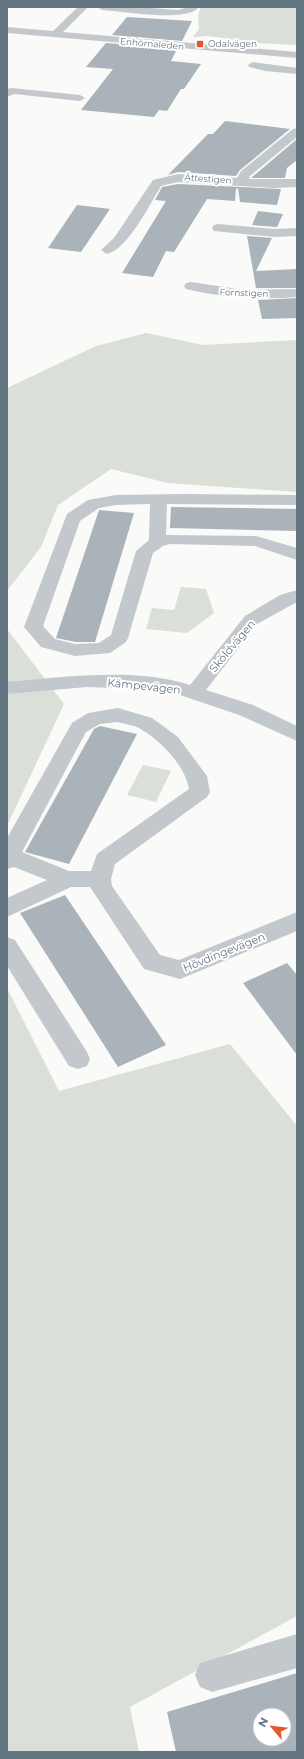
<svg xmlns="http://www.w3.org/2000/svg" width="304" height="1759" viewBox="0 0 304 1759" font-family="Montserrat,sans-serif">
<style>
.green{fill:#dadfd7}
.building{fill:#aab3b9;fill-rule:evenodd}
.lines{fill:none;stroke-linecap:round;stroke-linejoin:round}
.minor{fill:#c3c8cc;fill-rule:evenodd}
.poi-dot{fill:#e4572e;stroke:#fff;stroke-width:1.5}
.labels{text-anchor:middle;stroke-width:4;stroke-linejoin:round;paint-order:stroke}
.far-street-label{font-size:9px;fill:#657683;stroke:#fff}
.far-poi-label{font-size:9px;fill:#657683;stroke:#fff;text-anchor:start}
.street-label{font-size:11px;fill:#657683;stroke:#fff}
</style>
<rect width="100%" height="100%" fill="#fafaf8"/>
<g class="green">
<path d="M 201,7 L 297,7 L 297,45 L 257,43 L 209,36 L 193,37 L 199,29 L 198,15 Z"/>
<path d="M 146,333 L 203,345 L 297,340 L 297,492 L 168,483 L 111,469 L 58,505 L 41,547 L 7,591 L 7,388 L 96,346 Z"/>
<path d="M 181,587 L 206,589 L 214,613 L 187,633 L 146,629 L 152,608 L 174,610 Z"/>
<path d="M 7,629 L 64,704 L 7,826 Z"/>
<path d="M 143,765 L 171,771 L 156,802 L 127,795 Z"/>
<path d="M 7,988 L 59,1091 L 230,1044 L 297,1126 L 297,1616 L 130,1707 L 139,1752 L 7,1752 Z"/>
</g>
<g class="building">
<path d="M 127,17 L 192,21 L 182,41 L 112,35 Z"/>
<path d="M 106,43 L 177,49 L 171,61 L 201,64 L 184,89 L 181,89 L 167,111 L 159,110 L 154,117 L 81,110 L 113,69 L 86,67 Z"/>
<path d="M 225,121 L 290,129 L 240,170 L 236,176 L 178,172 L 168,175 L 208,134 L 213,134 Z"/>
<path d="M 297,139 L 297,160 L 287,168 L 285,178 L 251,178 Z"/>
<path d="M 178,184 L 281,189 L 277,205 L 240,202 L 238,188 L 236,189 L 235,201 L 207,199 L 174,252 L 166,251 L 153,277 L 122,273 L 166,201 L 155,200 L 162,187 Z"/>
<path d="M 77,205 L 110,209 L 81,252 L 48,248 Z"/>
<path d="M 258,211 L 283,214 L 277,227 L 252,225 Z"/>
<path d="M 247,236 L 272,238 L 256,271 L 297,269 L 297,288 L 256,288 Z"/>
<path d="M 297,298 L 297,318 L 262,319 L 258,300 Z"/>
<path d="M 171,507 L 297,509 L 297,531 L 170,528 Z"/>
<path d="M 99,510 L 134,513 L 95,642 L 76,642 L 56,638 Z"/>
<path d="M 100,726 L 137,734 L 69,864 L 25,852 L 94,729 Z"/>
<path d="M 65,895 L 166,1045 L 118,1067 L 20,913 Z"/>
<path d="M 287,963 L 297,975 L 297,1055 L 243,983 Z"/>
<path d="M 297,1673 L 297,1752 L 176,1752 L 167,1712 ZM 260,1715 L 284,1715 L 284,1739 L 260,1739 Z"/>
</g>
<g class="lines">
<g class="minor">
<path d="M 78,7 L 88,7 L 63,32 L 297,52 L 297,58 L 7,33 L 7,27 L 53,31 Z"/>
<path d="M 97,7 L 138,7 L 178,10 L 189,7 L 199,7 C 187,23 122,11 102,10 Z"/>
<path d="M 253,62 L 297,68 L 297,74 L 265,71 L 249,67 L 248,65 Z"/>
<path d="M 12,88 L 80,95 L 85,98 L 80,101 L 14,94 L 7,97 L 7,89 Z"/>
<path d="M 297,128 L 297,137 L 250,176 L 249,179 L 297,179 L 297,187 L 273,188 L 178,182 L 161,186 C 150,204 128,249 107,254 L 101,250 L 114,238 L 153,180 L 178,174 L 237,178 L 241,171 L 293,129 Z"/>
<path d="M 218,224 L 275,229 L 297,228 L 297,236 L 275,237 L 214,231 L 212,228 L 214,225 Z"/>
<path d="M 191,282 L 244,290 L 297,289 L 297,297 C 260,300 223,298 186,289 L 184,286 L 186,283 Z"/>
<path d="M 185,494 L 297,495 L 297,505 L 167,504 L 166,535 L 256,536 L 297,548 L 297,560 L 255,546 L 170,544 L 163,546 L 153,553 L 128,638 L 126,642 L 110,653 L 75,656 L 41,647 L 24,627 L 67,514 L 88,500 L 116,495 ZM 150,504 L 149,540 L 136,551 L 111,635 L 99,643 L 75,644 L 55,639 L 43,626 L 80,521 L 99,508 L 116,505 Z"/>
<path d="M 297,590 L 297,602 L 257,624 L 206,690 L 253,705 L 297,726 L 297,741 L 239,715 L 177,694 L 140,689 L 87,687 L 7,694 L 7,682 C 62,677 137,667 190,685 L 245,616 L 280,595 Z"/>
<path d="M 118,708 L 152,718 L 178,737 L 207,776 L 210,792 L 207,797 L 115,864 L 111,879 L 112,886 L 160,955 L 179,960 L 297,912 L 297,931 L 180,979 L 144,969 L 90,887 L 71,887 L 7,917 L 7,898 L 47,880 L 14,867 L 7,869 L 7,838 L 72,723 L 88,713 ZM 118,722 C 124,724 133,725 139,728 C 160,740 185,765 189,789 L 97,854 L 91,871 L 69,871 L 22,852 L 86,732 L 100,724 Z"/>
<path d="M 7,937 L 15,940 L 87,1052 L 90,1059 L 87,1066 L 78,1069 L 69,1066 L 7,966 Z"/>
<path d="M 297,1634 L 297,1668 L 212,1692 L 200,1687 L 195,1675 L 200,1663 Z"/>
</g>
</g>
<rect class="poi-dot" x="196" y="40" width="8" height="8" rx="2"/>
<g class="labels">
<g class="far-street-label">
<text transform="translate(152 44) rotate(5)" y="3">Enhörnaleden</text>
<text transform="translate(208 179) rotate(4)" y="3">Ättestigen</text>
<text transform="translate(244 293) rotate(2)" y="3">Fornstigen</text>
</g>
<g class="far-poi-label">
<text x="208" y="47">Odalvägen</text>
</g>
<g class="street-label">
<text transform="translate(232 646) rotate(-50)" y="4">Sköldvägen</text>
<text transform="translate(144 686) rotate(6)" y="4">Kämpevägen</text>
<text transform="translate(224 952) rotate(-22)" y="4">Hövdingevägen</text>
</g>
</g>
<rect width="304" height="1759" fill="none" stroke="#657683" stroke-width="16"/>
<g transform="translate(272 1727) rotate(298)"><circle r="19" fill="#ffffff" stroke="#c1c8cd"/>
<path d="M0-3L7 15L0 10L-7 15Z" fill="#e4572e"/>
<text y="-6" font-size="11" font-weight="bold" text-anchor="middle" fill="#657683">N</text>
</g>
</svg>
